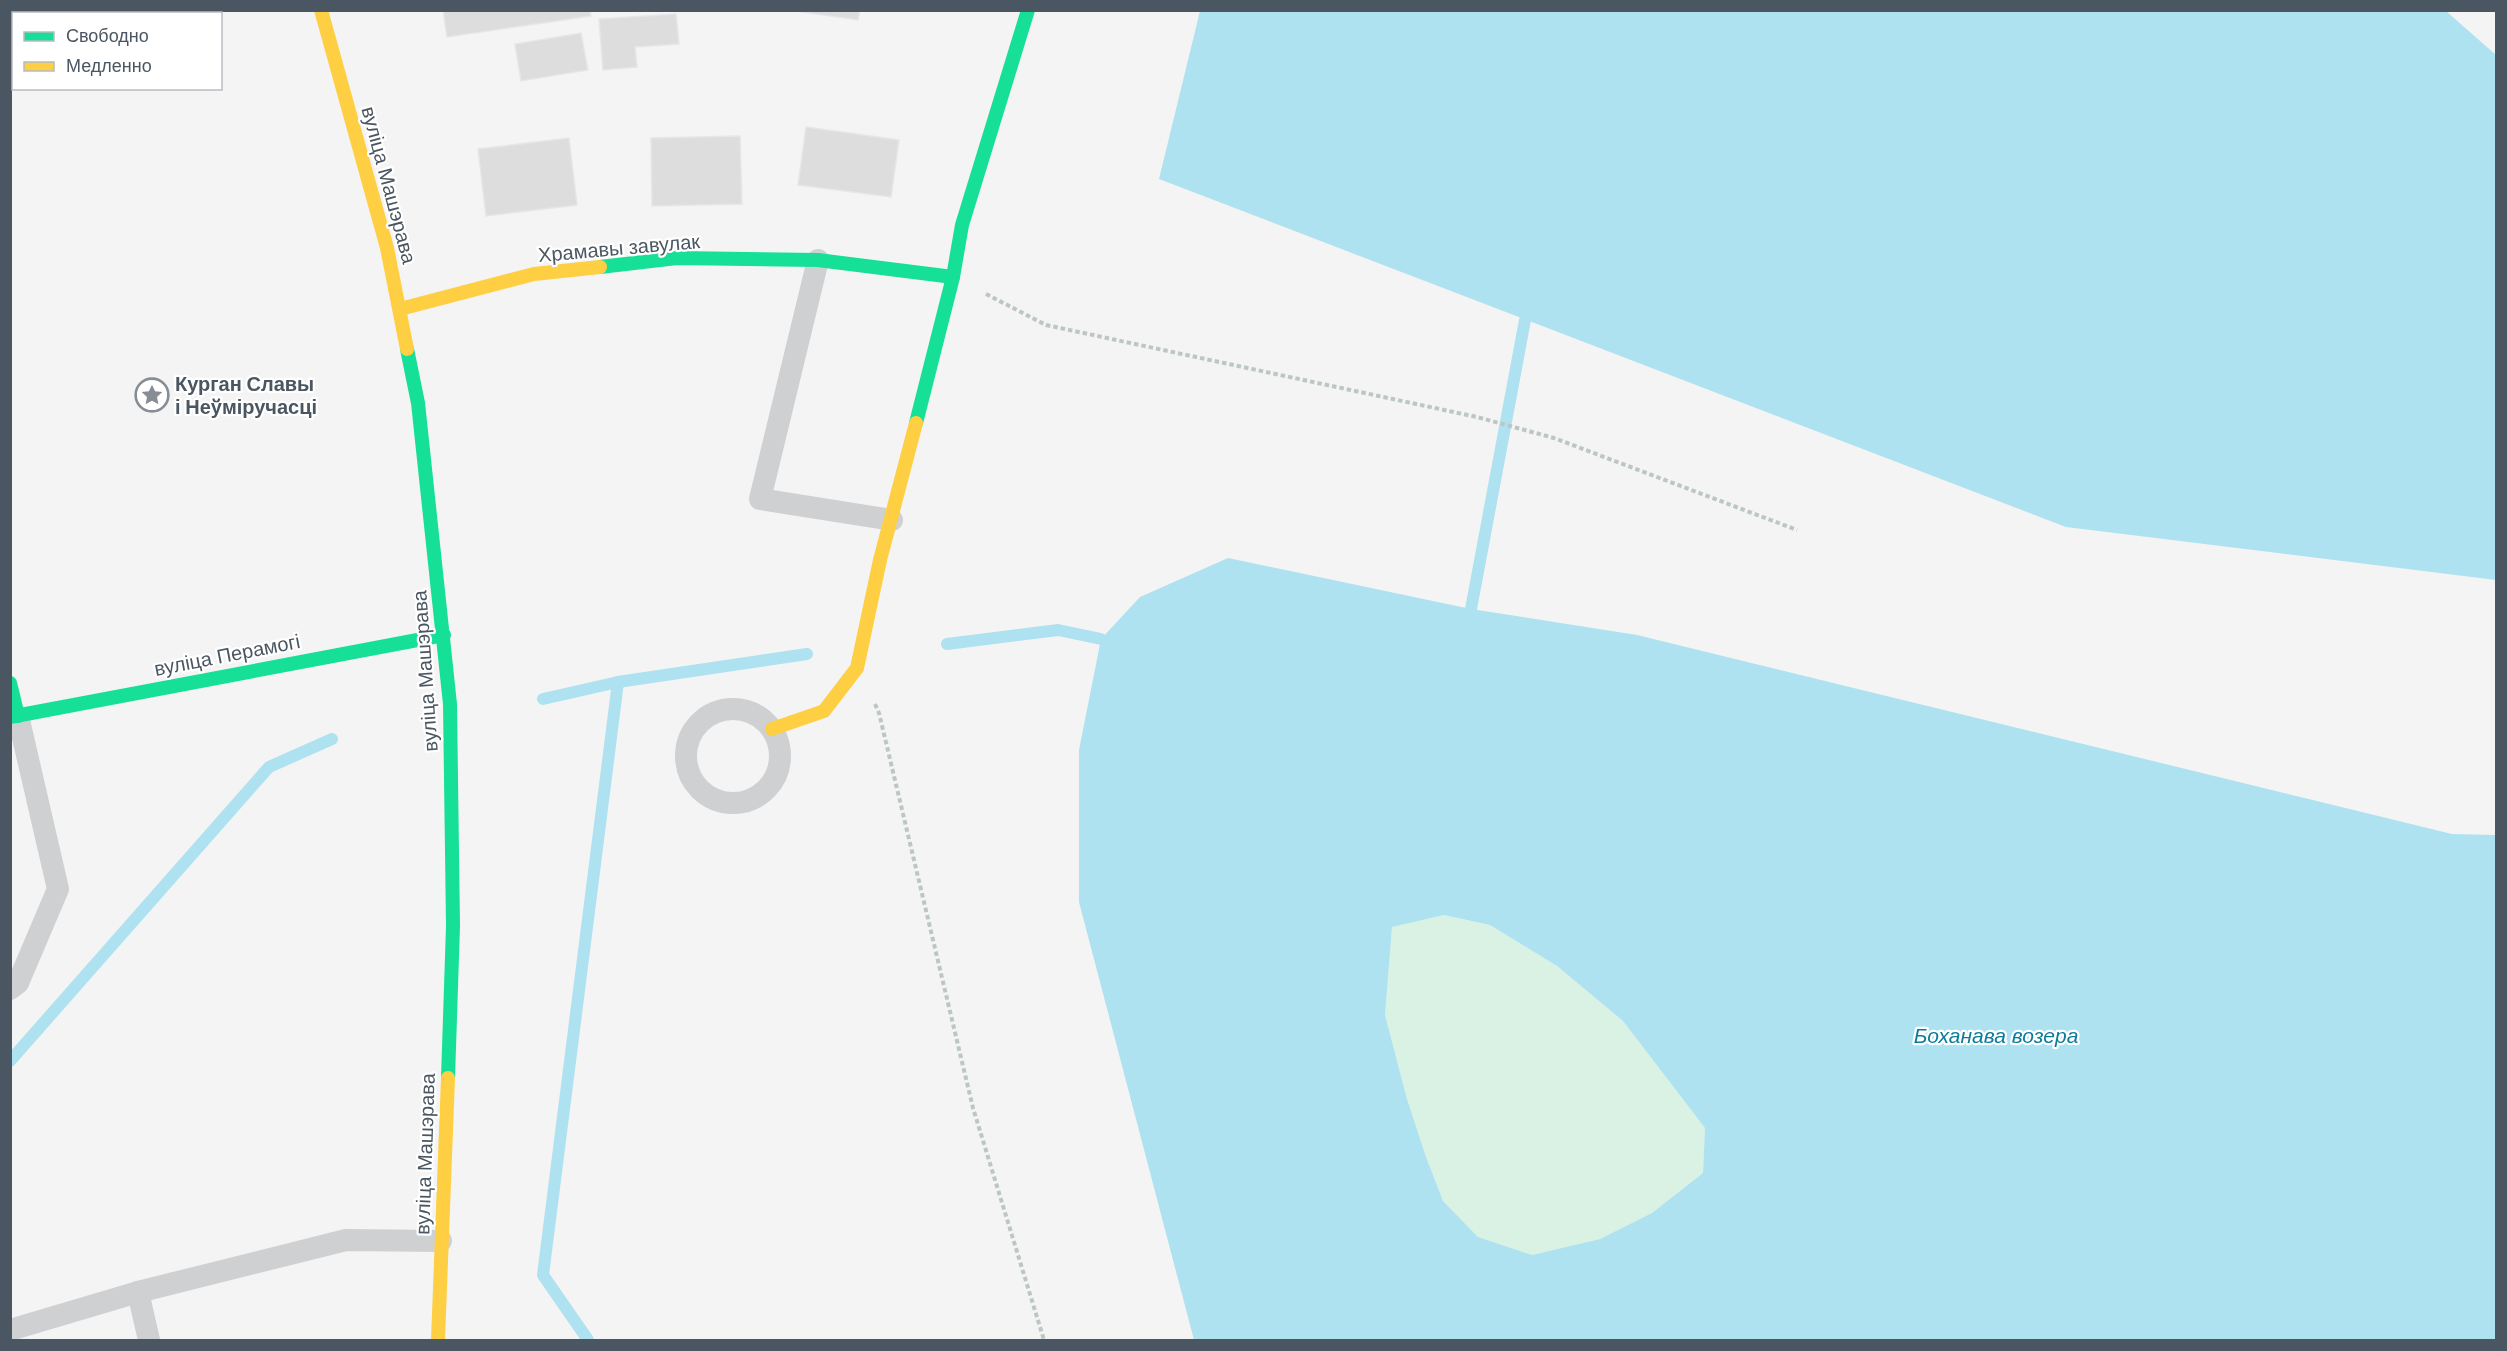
<svg xmlns="http://www.w3.org/2000/svg" width="2507" height="1351" viewBox="0 0 2507 1351" font-family="'DM Sans',sans-serif">
<style>
.green{fill:#d9f2e3}
.water{fill:#aee2f0;fill-rule:evenodd}
.lines{fill:none;stroke-linecap:round;stroke-linejoin:round}
.stream{stroke:#aee2f0;stroke-width:12}
.building{fill:#ddddde;stroke:#e5e6e7;stroke-width:1.5}
.path{stroke:#bcc7c4;stroke-width:4;stroke-dasharray:4.5 3;stroke-linecap:butt}
.lane{stroke:#ced0d2;stroke-width:22}
.fast{stroke:#16e098;stroke-width:14}
.slow{stroke:#ffcf43;stroke-width:14}
.labels{text-anchor:middle;stroke-width:4.5;stroke-linejoin:round;paint-order:stroke}
.street-label{font-size:20px;fill:#4a5661;stroke:#fff}
.poi-label{font-size:20px;font-weight:bold;fill:#4a5661;stroke:#fff;text-anchor:start}
.water-label{font-size:21px;font-style:italic;fill:#0c7c9b;stroke:#fff}
</style>
<rect width="100%" height="100%" fill="#f4f4f4"/>
<path class="green" d="M 1444,915 L 1490,925 L 1557,966 L 1623,1021 L 1705,1128 L 1703,1173 L 1652,1213 L 1600,1239 L 1532,1255 L 1478,1237 L 1443,1201 L 1426,1157 L 1407,1099 L 1385,1015 L 1392,927 Z"/>
<g class="water">
<path d="M 1200,11 L 2446,11 L 2496,55 L 2496,580 L 2066,527 L 1159,179 Z"/>
<path d="M 1228,558 L 1471,609 L 1637,635 L 2452,834 L 2496,835 L 2496,1340 L 1194,1340 L 1079,902 L 1079,750 L 1101,639 L 1140,597 ZM 1444,915 L 1490,925 L 1557,966 L 1623,1021 L 1705,1128 L 1703,1173 L 1652,1213 L 1600,1239 L 1532,1255 L 1478,1237 L 1443,1201 L 1426,1157 L 1407,1099 L 1385,1015 L 1392,927 Z"/>
</g>
<g class="lines">
<g class="stream">
<path d="M 1471,609 L 1525,320"/>
<path d="M 947,644 L 1058,630 L 1101,639"/>
<path d="M 543,699 L 618,682 L 807,654"/>
<path d="M 10,1061 L 269,767 L 332,739"/>
<path d="M 588,1340 L 543,1275 L 618,682"/>
</g>
</g>
<g class="building">
<path d="M 443,10 L 590,10 L 591,16 L 447,37 Z"/>
<path d="M 789,10 L 860,10 L 858,20 Z"/>
<path d="M 676,14 L 679,44 L 635,47 L 637,67 L 603,70 L 599,19 Z"/>
<path d="M 581,33 L 588,70 L 521,81 L 515,44 Z"/>
<path d="M 806,127 L 899,140 L 891,197 L 798,185 Z"/>
<path d="M 740,136 L 742,204 L 652,206 L 651,138 Z"/>
<path d="M 569,138 L 577,205 L 486,216 L 478,149 Z"/>
</g>
<g class="lines">
<g class="path">
<path d="M 986,294 L 1046,325 L 1477,417 L 1554,438 L 1797,530"/>
<path d="M 875,704 L 879,713 L 973,1108 L 1044,1340"/>
</g>
<g class="lane">
<path d="M 818,260 L 760,499 L 892,520"/>
<circle cx="733" cy="756" r="47"/>
<path d="M 10,989 L 18,983 L 58,889 L 18,716"/>
<path d="M 138,1292 L 149,1340"/>
<path d="M 10,1330 L 138,1292 L 346,1240 L 441,1241"/>
</g>
<g class="fast">
<path d="M 600,267 L 677,258 L 818,260 L 953,277"/>
<path d="M 407,349 L 418,403 L 450,704 L 453,926 L 448,1078"/>
<path d="M 916,423 L 953,277 L 962,225 L 1028,10"/>
<path d="M 10,683 L 18,716"/>
<path d="M 10,717 L 444,635"/>
</g>
<g class="slow">
<path d="M 321,10 L 387,248 L 407,349"/>
<path d="M 400,309 L 534,274 L 600,267"/>
<path d="M 772,729 L 824,711 L 857,668 L 880,560 L 916,423"/>
<path d="M 438,1340 L 448,1078"/>
</g>
</g>
<defs>
<g id="sight-ring" transform="scale(1.725)"><circle r="9.5" fill="#fff" stroke="#868d94" stroke-width="1.5"/><path d="M0-6L1.8-2.2L6-1.7L2.9 1.2L3.7 5.4L0 3.3L-3.7 5.4L-2.9 1.2L-6-1.7L-1.8-2.2Z" fill="#868d94"/></g>
</defs>
<g fill-rule="evenodd">
<use href="#sight-ring" x="152" y="395"/>
</g>
<g class="labels">
<g class="street-label">
<text transform="translate(389 185) rotate(75)" y="7">вуліца Машэрава</text>
<text transform="translate(619 248) rotate(-5)" y="7">Храмавы завулак</text>
<text transform="translate(227 655) rotate(-11)" y="7">вуліца Перамогі</text>
<text transform="translate(425 671) rotate(-94)" y="7">вуліца Машэрава</text>
<text transform="translate(425 1154) rotate(-88)" y="7">вуліца Машэрава</text>
</g>
<g class="poi-label">
<text x="175" y="391">Курган Славы<tspan x="175" dy="23">і Неўміручасці</tspan></text>
</g>
<g class="water-label">
<text x="1996" y="1043">Боханава возера</text>
</g>
</g>
<rect width="2507" height="1351" fill="none" stroke="#4a5661" stroke-width="24"/>
<rect x="12" y="12" width="210" height="78" fill="#ffffff" stroke="#b7bbc0" stroke-width="1.5"/>
<rect x="24" y="32" width="30" height="9" fill="#16e098" stroke="#b7bbc0" stroke-width="1.5"/>
<text x="66" y="42" font-size="18" fill="#4a5661">Свободно</text>
<rect x="24" y="62" width="30" height="9" fill="#ffcf43" stroke="#b7bbc0" stroke-width="1.5"/>
<text x="66" y="72" font-size="18" fill="#4a5661">Медленно</text>
</svg>
